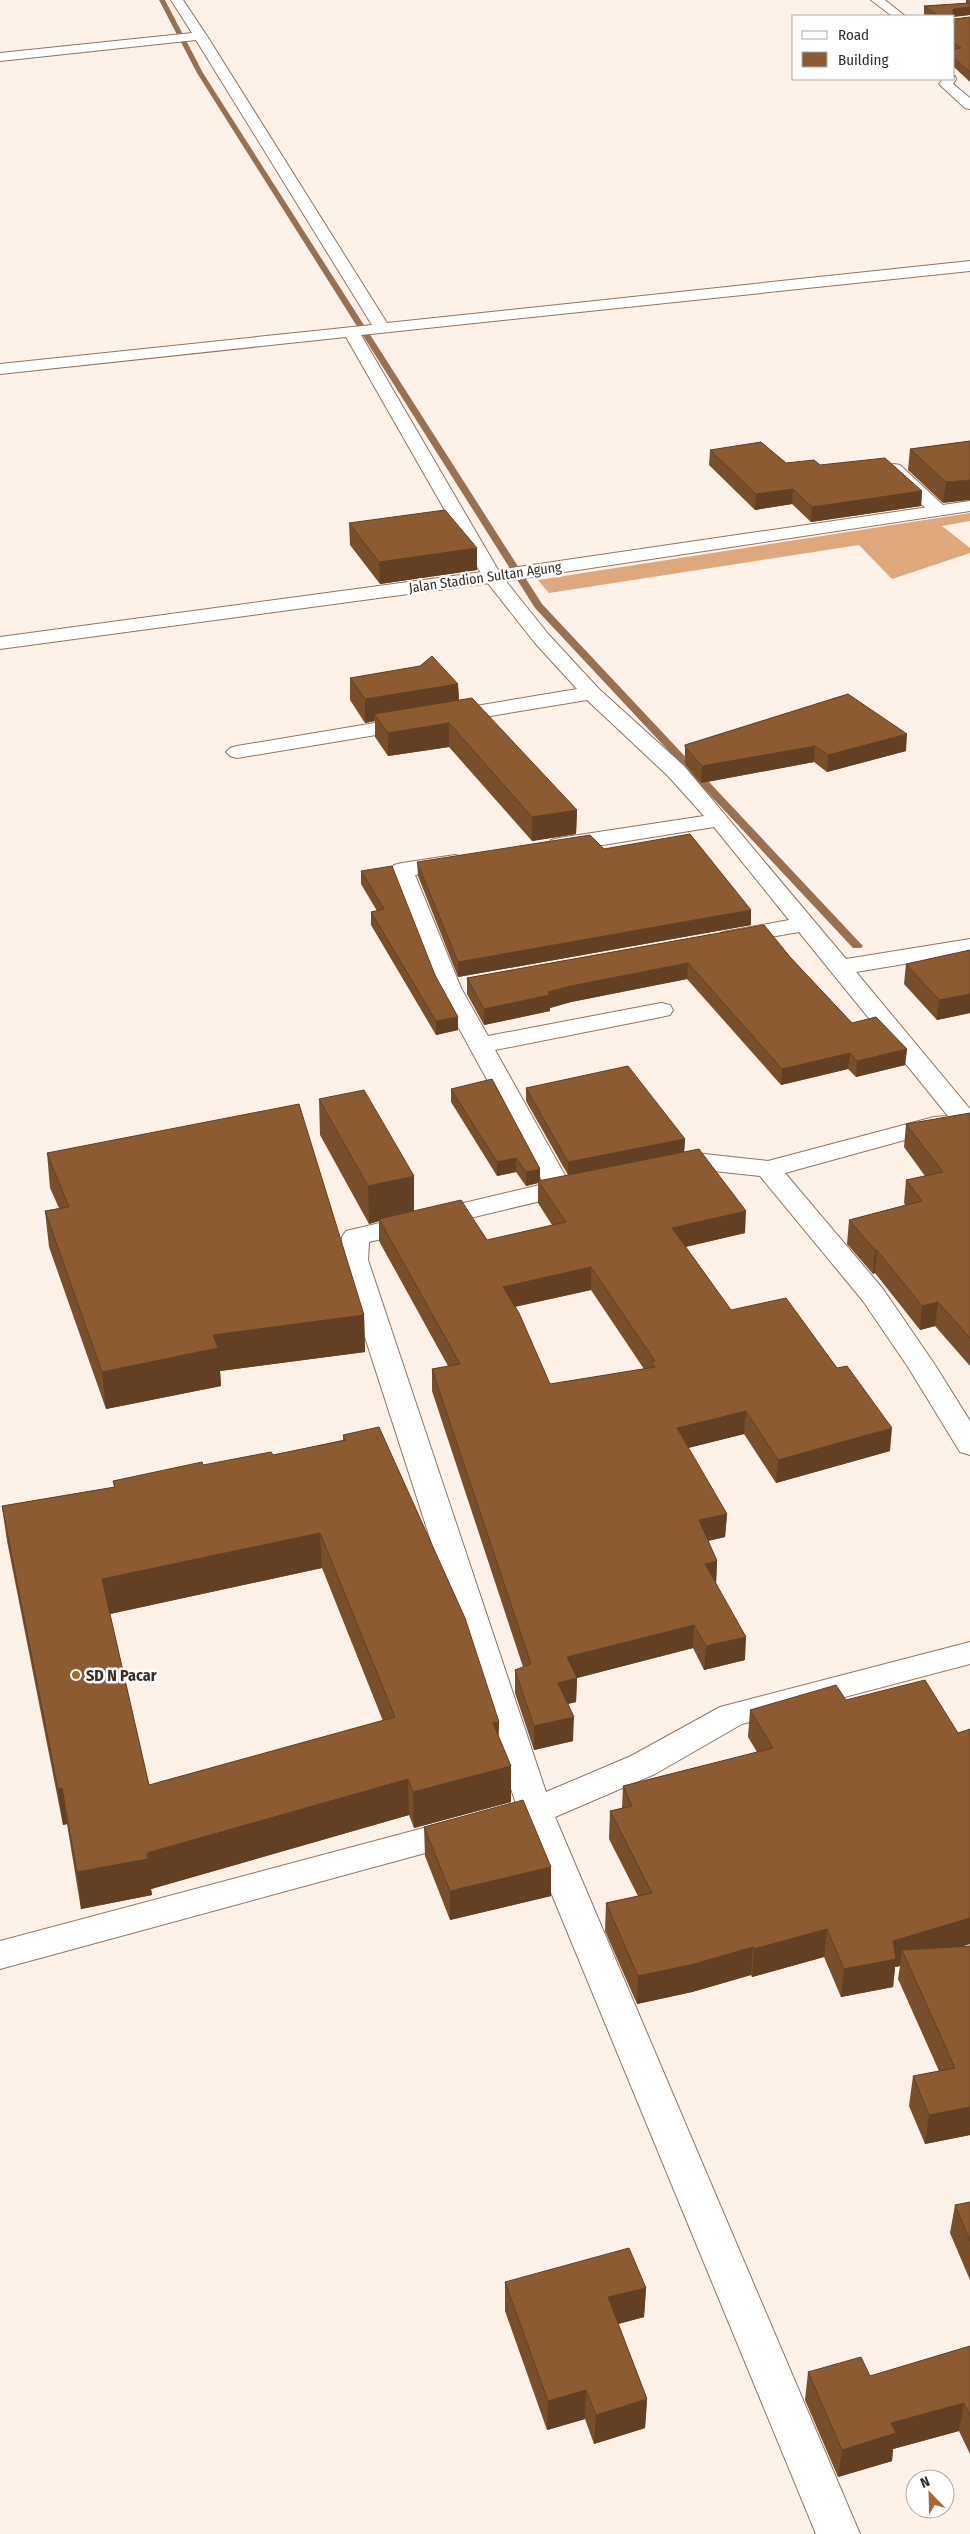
<svg xmlns="http://www.w3.org/2000/svg" width="970" height="2534" viewBox="0 0 970 2534" font-family="'Fira Sans Condensed',sans-serif">
<style>
.forest{fill:#dea77c}
.lines{fill:none;stroke-linecap:round;stroke-linejoin:round}
.stream{fill:#997050;fill-rule:evenodd}
.minor-casing{stroke:#927560;stroke-width:2}
.major-casing{stroke:#927560;stroke-width:2}
.minor{fill:#fff;fill-rule:evenodd}
.major{fill:#fff;fill-rule:evenodd}
.wall{fill:#794e2b;fill-rule:evenodd}
.shaded-wall{fill:#634023}
.building{fill:#8d5b32;stroke:#634023;fill-rule:evenodd}
.poi-dot{fill:#a86831;stroke:#fff;stroke-width:2}
.labels{text-anchor:middle;stroke-width:5;stroke-linejoin:round;paint-order:stroke}
.far-street-label{font-size:14px;fill:#382c23;stroke:#fff}
.poi-label{font-size:16px;font-weight:bold;fill:#382c23;stroke:#fff;text-anchor:start}
</style>
<rect width="100%" height="100%" fill="#fef1e8"/>
<path class="forest" d="M 970,513 L 970,521 L 942,526 L 970,548 L 970,553 L 892,579 L 859,545 L 549,593 L 538,580 Z"/>
<g class="lines">
<path class="stream" d="M 159,0 L 165,0 L 203,73 L 542,604 L 861,944 L 863,946 L 861,948 L 853,948 L 535,608 L 197,73 Z"/>
<g class="minor-casing">
<g id="minor">
<path d="M 171,0 L 183,0 L 207,36 L 387,323 L 970,261 L 970,271 L 361,335 L 501,575 L 549,635 L 599,689 L 684,766 L 846,959 L 970,939 L 970,953 L 856,972 L 970,1109 L 970,1125 L 955,1123 L 952,1127 L 785,1173 L 883,1289 L 935,1365 L 970,1421 L 970,1455 L 960,1452 L 908,1367 L 863,1301 L 760,1176 L 695,1169 L 673,1173 L 664,1171 L 660,1165 L 664,1159 L 695,1153 L 768,1161 L 934,1117 L 948,1116 L 799,932 L 731,944 L 723,942 L 719,937 L 723,932 L 789,920 L 714,827 L 559,852 L 551,850 L 548,845 L 551,840 L 559,838 L 704,816 L 668,776 L 587,700 L 237,758 L 230,756 L 226,752 L 230,748 L 237,746 L 577,689 L 535,643 L 483,577 L 346,337 L 0,374 L 0,364 L 372,325 L 196,40 L 0,61 L 0,53 L 192,33 Z"/>
<path d="M 871,0 L 885,0 L 905,16 L 892,16 Z"/>
<path d="M 955,76 L 956,79 L 953,84 L 970,98 L 970,109 L 965,108 L 939,84 L 943,79 L 954,79 Z"/>
<path d="M 894,464 L 900,465 L 945,507 L 948,511 L 945,515 L 933,515 L 888,473 L 885,469 L 888,465 Z"/>
<path d="M 455,855 L 463,857 L 466,862 L 463,867 L 415,875 L 461,988 L 488,1036 L 661,1003 L 670,1005 L 673,1010 L 670,1015 L 661,1017 L 495,1050 L 567,1179 L 574,1177 L 583,1179 L 587,1185 L 583,1191 L 369,1242 L 368,1260 L 546,1792 L 631,1756 L 720,1707 L 970,1642 L 970,1664 L 742,1724 L 655,1774 L 555,1817 L 860,2534 L 816,2534 L 524,1827 L 518,1829 L 506,1825 L 501,1816 L 506,1807 L 516,1804 L 340,1260 L 342,1237 L 346,1231 L 544,1184 L 437,988 L 391,870 L 394,865 L 402,863 Z"/>
<path d="M 461,1818 L 473,1822 L 478,1831 L 473,1840 L 0,1969 L 0,1941 Z"/>
</g>
</g>
<g class="major-casing">
<path id="major" d="M 970,501 L 970,511 L 505,581 L 0,649 L 0,637 L 505,569 Z"/>
</g>
<use href="#minor" class="minor"/>
<use href="#major" class="major"/>
</g>
<g class="wall">
<path d="M 966,0 L 970,0 L 970,15 L 954,16 L 926,16 L 924,14 L 924,6 L 966,3 Z"/>
<path d="M 970,17 L 970,82 L 954,67 L 954,19 Z"/>
<path d="M 970,441 L 943,503 L 908,470 L 910,449 Z"/>
<path d="M 710,450 L 786,463 L 820,465 L 922,491 L 921,506 L 811,522 L 792,504 L 755,510 L 709,465 Z"/>
<path d="M 349,523 L 477,548 L 477,570 L 380,584 L 350,545 Z"/>
<path d="M 350,678 L 458,684 L 459,700 L 577,810 L 576,834 L 532,841 L 449,747 L 388,756 L 375,737 L 375,721 L 365,723 L 350,700 Z"/>
<path d="M 848,694 L 906,751 L 827,772 L 814,762 L 701,783 L 685,764 L 685,745 Z"/>
<path d="M 604,849 L 751,925 L 458,977 L 418,876 L 417,862 Z"/>
<path d="M 361,871 L 435,975 L 458,1030 L 436,1035 L 371,925 L 371,912 L 377,911 L 361,884 Z"/>
<path d="M 764,925 L 790,957 L 852,1023 L 907,1049 L 905,1065 L 856,1077 L 848,1069 L 781,1085 L 687,979 L 571,1002 L 550,1008 L 550,1011 L 484,1025 L 467,994 L 467,978 Z"/>
<path d="M 970,950 L 970,1013 L 937,1020 L 904,984 L 906,964 Z"/>
<path d="M 526,1088 L 685,1139 L 684,1152 L 745,1233 L 686,1247 L 731,1310 L 890,1451 L 776,1483 L 744,1434 L 688,1448 L 727,1514 L 725,1537 L 708,1541 L 717,1561 L 716,1583 L 745,1660 L 704,1670 L 693,1648 L 577,1678 L 576,1702 L 568,1704 L 573,1741 L 534,1750 L 515,1693 L 515,1670 L 523,1667 L 432,1391 L 432,1369 L 448,1366 L 379,1241 L 379,1221 L 369,1224 L 320,1135 L 319,1099 L 414,1211 L 487,1240 L 552,1225 L 538,1203 L 538,1183 L 526,1186 L 516,1172 L 497,1176 L 451,1102 L 451,1089 L 540,1181 L 568,1175 L 526,1101 ZM 591,1290 L 644,1369 L 550,1384 L 515,1307 Z"/>
<path d="M 970,1113 L 970,1366 L 935,1326 L 920,1330 L 875,1273 L 873,1274 L 847,1244 L 849,1220 L 905,1205 L 904,1203 L 906,1180 L 925,1176 L 904,1147 L 906,1124 Z"/>
<path d="M 47,1153 L 364,1315 L 365,1352 L 220,1371 L 221,1386 L 106,1409 L 49,1247 L 45,1211 L 59,1208 L 50,1188 Z"/>
<path d="M 343,1435 L 499,1722 L 498,1736 L 511,1766 L 511,1802 L 414,1828 L 409,1815 L 151,1889 L 152,1895 L 81,1909 L 67,1824 L 63,1825 L 7,1541 L 2,1506 L 114,1487 L 113,1481 L 203,1465 L 273,1455 L 343,1440 ZM 322,1568 L 383,1721 L 149,1785 L 110,1614 Z"/>
<path d="M 846,1700 L 958,1733 L 970,1729 L 970,1944 L 963,1946 L 970,1946 L 970,2135 L 925,2144 L 909,2106 L 913,2076 L 939,2071 L 898,1979 L 900,1966 L 895,1967 L 893,1987 L 841,1997 L 824,1957 L 752,1977 L 751,1975 L 692,1992 L 637,2004 L 605,1931 L 606,1903 L 638,1896 L 609,1839 L 610,1811 L 622,1808 L 623,1786 L 757,1752 L 748,1737 L 750,1710 Z"/>
<path d="M 424,1827 L 551,1867 L 551,1896 L 450,1920 L 425,1856 Z"/>
<path d="M 970,2202 L 970,2280 L 950,2233 L 955,2205 Z"/>
<path d="M 505,2282 L 646,2288 L 644,2317 L 618,2324 L 647,2399 L 645,2428 L 594,2444 L 585,2419 L 547,2430 L 505,2311 Z"/>
<path d="M 970,2346 L 970,2454 L 959,2431 L 893,2449 L 892,2461 L 838,2477 L 805,2400 L 808,2372 L 870,2376 Z"/>
</g>
<g class="shaded-wall">
<path d="M 970,7 L 970,15 L 954,17 L 953,9 Z"/>
<path d="M 970,480 L 970,500 L 943,503 L 946,482 Z"/>
<path d="M 793,489 L 792,504 L 755,510 L 756,494 Z"/>
<path d="M 922,491 L 921,506 L 811,522 L 812,507 Z"/>
<path d="M 477,548 L 477,570 L 380,584 L 379,562 Z"/>
<path d="M 458,684 L 459,707 L 374,714 L 375,721 L 365,723 L 365,699 Z"/>
<path d="M 449,723 L 449,747 L 388,756 L 388,733 Z"/>
<path d="M 907,734 L 906,751 L 827,772 L 828,755 Z"/>
<path d="M 815,746 L 814,762 L 701,783 L 702,766 Z"/>
<path d="M 577,810 L 576,834 L 532,841 L 532,817 Z"/>
<path d="M 751,910 L 751,925 L 458,977 L 458,962 Z"/>
<path d="M 688,963 L 687,979 L 571,1002 L 550,1008 L 550,1011 L 484,1025 L 484,1009 L 571,986 Z"/>
<path d="M 970,994 L 970,1013 L 937,1020 L 939,1000 Z"/>
<path d="M 458,1017 L 458,1030 L 436,1035 L 436,1021 Z"/>
<path d="M 907,1049 L 905,1065 L 856,1077 L 857,1061 Z"/>
<path d="M 850,1053 L 848,1069 L 781,1085 L 782,1069 Z"/>
<path d="M 685,1139 L 684,1153 L 568,1176 L 568,1162 Z"/>
<path d="M 516,1158 L 516,1172 L 497,1176 L 497,1162 Z"/>
<path d="M 540,1169 L 540,1183 L 538,1181 L 538,1183 L 526,1186 L 526,1172 Z"/>
<path d="M 414,1176 L 414,1213 L 379,1219 L 379,1221 L 369,1224 L 368,1186 Z"/>
<path d="M 746,1211 L 745,1233 L 671,1250 L 672,1228 Z"/>
<path d="M 875,1250 L 877,1250 L 875,1273 L 873,1274 Z"/>
<path d="M 591,1267 L 591,1290 L 503,1309 L 503,1287 Z"/>
<path d="M 938,1302 L 935,1326 L 920,1330 L 922,1306 Z"/>
<path d="M 364,1315 L 365,1352 L 220,1371 L 221,1386 L 106,1409 L 102,1372 L 213,1335 Z"/>
<path d="M 746,1411 L 744,1434 L 676,1451 L 677,1428 Z"/>
<path d="M 892,1428 L 890,1451 L 776,1483 L 778,1460 Z"/>
<path d="M 727,1514 L 725,1537 L 698,1543 L 699,1520 Z"/>
<path d="M 320,1533 L 322,1568 L 105,1615 L 102,1579 Z"/>
<path d="M 717,1561 L 716,1585 L 705,1564 Z"/>
<path d="M 694,1625 L 693,1648 L 573,1679 L 577,1678 L 576,1702 L 558,1706 L 558,1683 L 567,1657 Z"/>
<path d="M 746,1637 L 745,1660 L 704,1670 L 706,1646 Z"/>
<path d="M 574,1717 L 573,1741 L 534,1750 L 534,1726 Z"/>
<path d="M 499,1722 L 498,1758 L 493,1723 Z"/>
<path d="M 511,1766 L 511,1802 L 414,1828 L 413,1792 Z"/>
<path d="M 408,1779 L 409,1815 L 151,1889 L 152,1895 L 81,1909 L 77,1872 Z"/>
<path d="M 62,1788 L 67,1824 L 63,1825 L 58,1789 Z"/>
<path d="M 551,1867 L 551,1896 L 450,1920 L 450,1891 Z"/>
<path d="M 970,1918 L 970,1944 L 908,1963 L 902,1950 L 900,1966 L 895,1967 L 893,1987 L 841,1997 L 844,1969 L 893,1941 Z"/>
<path d="M 827,1929 L 824,1957 L 752,1977 L 754,1949 Z"/>
<path d="M 753,1947 L 751,1975 L 692,1992 L 637,2004 L 638,1976 Z"/>
<path d="M 970,2107 L 970,2135 L 925,2144 L 929,2115 Z"/>
<path d="M 646,2288 L 644,2317 L 607,2327 L 608,2297 Z"/>
<path d="M 586,2390 L 585,2419 L 547,2430 L 548,2401 Z"/>
<path d="M 647,2399 L 645,2428 L 594,2444 L 596,2415 Z"/>
<path d="M 964,2403 L 959,2431 L 893,2449 L 892,2461 L 838,2477 L 842,2450 L 891,2423 Z"/>
</g>
<g class="building">
<path d="M 970,3 L 970,7 L 953,9 L 953,16 L 939,16 L 924,6 Z"/>
<path d="M 970,17 L 970,72 L 954,58 L 954,49 L 961,48 L 954,43 L 954,19 Z"/>
<path d="M 970,441 L 970,480 L 946,482 L 910,449 Z"/>
<path d="M 761,442 L 786,463 L 814,460 L 820,465 L 885,458 L 922,491 L 812,507 L 793,489 L 756,494 L 710,450 Z"/>
<path d="M 445,510 L 477,548 L 379,562 L 349,523 Z"/>
<path d="M 432,656 L 458,684 L 365,699 L 350,678 L 420,666 Z"/>
<path d="M 848,694 L 907,734 L 828,755 L 815,746 L 702,766 L 685,747 L 685,745 Z"/>
<path d="M 472,698 L 577,810 L 532,817 L 449,723 L 388,733 L 374,714 Z"/>
<path d="M 690,834 L 751,910 L 458,962 L 417,862 L 590,835 L 604,849 Z"/>
<path d="M 392,866 L 435,975 L 458,1017 L 436,1021 L 371,912 L 384,909 L 361,871 Z"/>
<path d="M 764,925 L 790,957 L 852,1023 L 876,1017 L 907,1049 L 857,1061 L 850,1053 L 782,1069 L 688,963 L 571,986 L 548,992 L 550,995 L 484,1009 L 467,978 Z"/>
<path d="M 970,950 L 970,994 L 939,1000 L 906,964 Z"/>
<path d="M 628,1066 L 685,1139 L 568,1162 L 526,1088 Z"/>
<path d="M 492,1079 L 540,1169 L 526,1172 L 516,1158 L 497,1162 L 451,1089 Z"/>
<path d="M 364,1090 L 414,1176 L 368,1186 L 319,1099 Z"/>
<path d="M 299,1104 L 364,1315 L 213,1335 L 218,1348 L 102,1372 L 45,1211 L 69,1207 L 47,1153 Z"/>
<path d="M 970,1113 L 970,1338 L 938,1302 L 922,1306 L 877,1250 L 875,1250 L 849,1220 L 922,1201 L 906,1180 L 943,1172 L 906,1124 Z"/>
<path d="M 699,1149 L 746,1211 L 672,1228 L 731,1310 L 786,1298 L 837,1368 L 847,1366 L 892,1428 L 778,1460 L 746,1411 L 677,1428 L 727,1514 L 699,1520 L 717,1561 L 705,1564 L 746,1637 L 706,1646 L 694,1625 L 567,1657 L 577,1678 L 558,1683 L 574,1717 L 534,1726 L 515,1670 L 531,1664 L 432,1369 L 460,1364 L 379,1219 L 461,1200 L 487,1240 L 566,1222 L 538,1181 ZM 591,1267 L 655,1361 L 651,1362 L 655,1367 L 550,1384 L 519,1313 L 503,1287 Z"/>
<path d="M 379,1427 L 465,1618 L 499,1722 L 493,1723 L 511,1766 L 413,1792 L 408,1779 L 147,1853 L 148,1859 L 77,1872 L 62,1788 L 58,1789 L 2,1506 L 115,1487 L 113,1481 L 202,1462 L 203,1465 L 271,1452 L 273,1455 L 346,1440 L 343,1435 ZM 320,1533 L 395,1717 L 149,1785 L 102,1579 Z"/>
<path d="M 925,1680 L 958,1733 L 970,1729 L 970,1918 L 893,1941 L 896,1959 L 844,1969 L 827,1929 L 754,1949 L 753,1947 L 694,1964 L 638,1976 L 606,1903 L 652,1893 L 610,1811 L 632,1806 L 623,1786 L 773,1748 L 750,1710 L 836,1685 L 846,1700 Z"/>
<path d="M 523,1800 L 551,1867 L 450,1891 L 424,1827 Z"/>
<path d="M 970,1946 L 970,2107 L 929,2115 L 913,2076 L 955,2068 L 902,1950 Z"/>
<path d="M 970,2202 L 970,2241 L 955,2205 Z"/>
<path d="M 629,2248 L 646,2288 L 608,2297 L 647,2399 L 596,2415 L 586,2390 L 548,2401 L 505,2282 Z"/>
<path d="M 970,2346 L 970,2416 L 964,2403 L 891,2423 L 896,2433 L 842,2450 L 808,2372 L 861,2357 L 870,2376 Z"/>
</g>
<circle class="poi-dot" cx="76" cy="1675" r="5"/>
<g class="labels">
<g class="far-street-label">
<text transform="translate(485 577) rotate(-8)" y="5">Jalan Stadion Sultan Agung</text>
</g>
<g class="poi-label">
<text x="86" y="1681">SD N Pacar</text>
</g>
</g>
<rect x="792" y="15" width="162" height="65" fill="#ffffff" stroke="#afaba7"/>
<rect x="802" y="31" width="25" height="8" fill="#ffffff" stroke="#afaba7"/>
<text x="838" y="40" font-size="15" fill="#382c23">Road</text>
<rect x="802" y="52" width="25" height="15" fill="#8d5b32" stroke="#afaba7"/>
<text x="838" y="65" font-size="15" fill="#382c23">Building</text>
<g transform="translate(930 2494) rotate(337)"><circle r="24" fill="#ffffff" stroke="#afaba7"/>
<path d="M0-4L9 19L0 12L-9 19Z" fill="#a86831"/>
<text y="-8" font-size="14" font-weight="bold" text-anchor="middle" fill="#382c23">N</text>
</g>
</svg>
